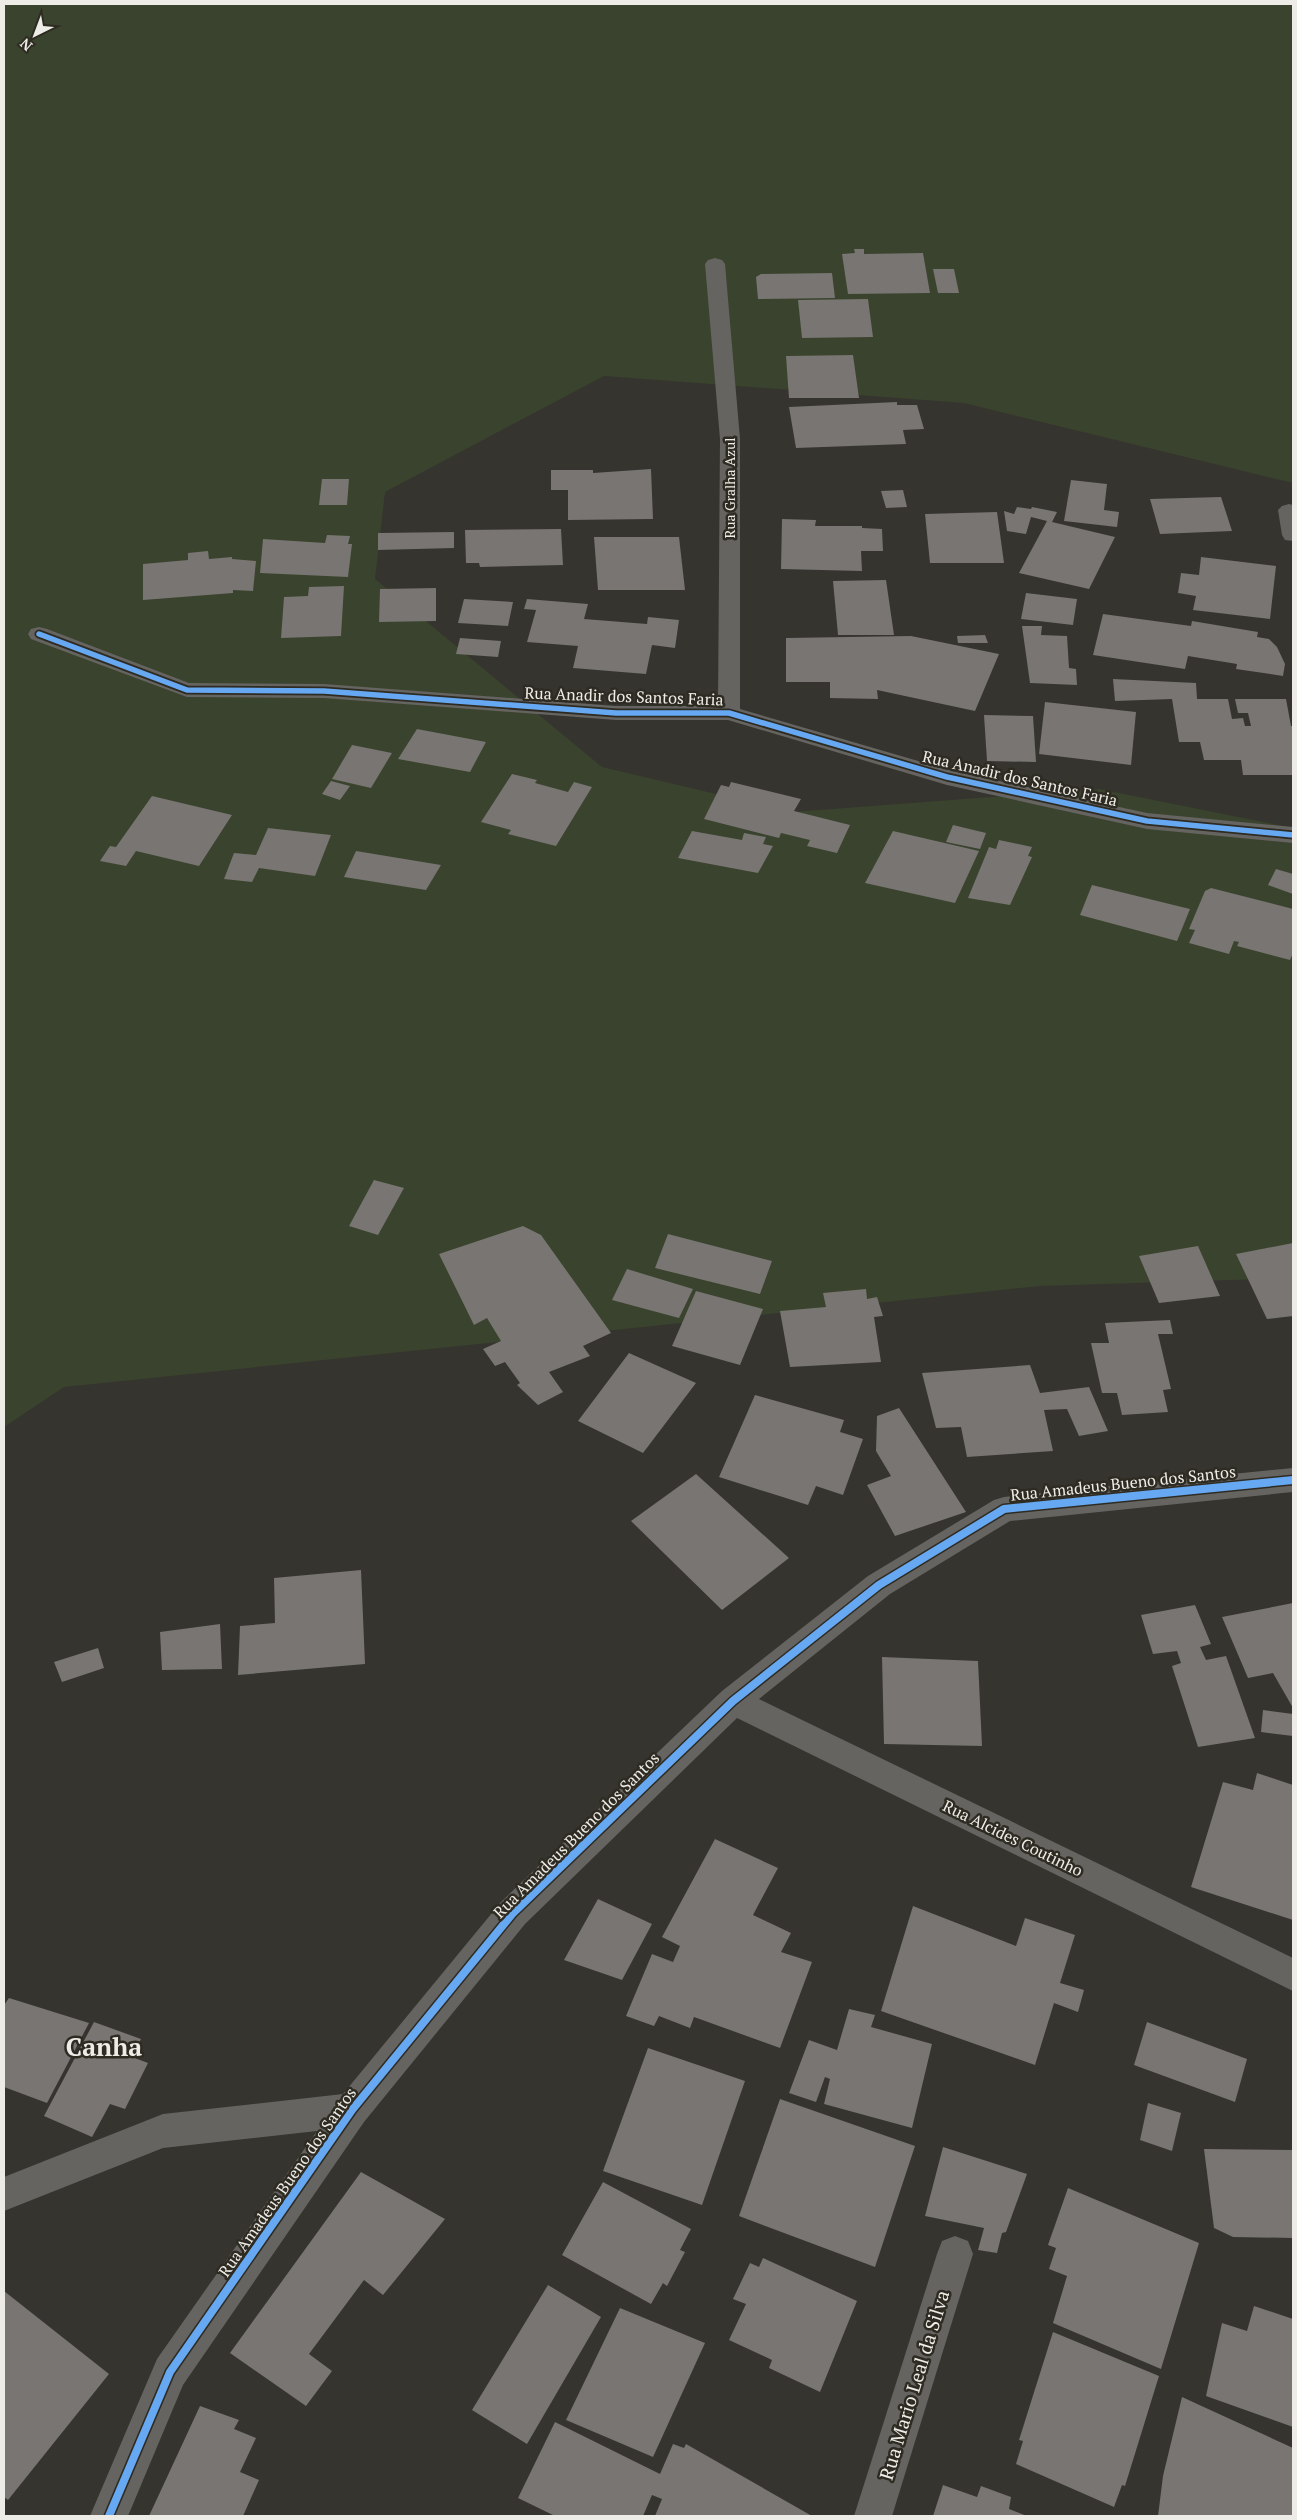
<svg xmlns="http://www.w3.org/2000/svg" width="1297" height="2520" viewBox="0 0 1297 2520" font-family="'PT Serif',serif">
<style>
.green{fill:#3a432d}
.building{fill:#787572}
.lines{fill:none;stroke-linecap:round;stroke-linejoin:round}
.street{fill:#656461;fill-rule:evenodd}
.cycleway-far1-casing{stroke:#2e2b22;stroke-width:9}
.cycleway-casing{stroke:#2e2b22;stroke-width:11}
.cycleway-far1{stroke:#66a8f1;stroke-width:5.5}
.cycleway{stroke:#66a8f1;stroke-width:8}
.labels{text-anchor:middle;stroke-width:5;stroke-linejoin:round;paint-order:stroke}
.far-street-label{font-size:14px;fill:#eeece7;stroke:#2e2b22}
.street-label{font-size:16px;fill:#eeece7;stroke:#2e2b22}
.near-street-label{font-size:19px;fill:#eeece7;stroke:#2e2b22}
.near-district-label{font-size:25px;font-weight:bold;fill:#eeece7;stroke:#2e2b22}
</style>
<rect width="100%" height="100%" fill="#35342f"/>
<path class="green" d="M 4,4 L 1293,4 L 1293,483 L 964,403 L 604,376 L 385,492 L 375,579 L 602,767 L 792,812 L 1099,789 L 1293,828 L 1293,1278 L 1040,1286 L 64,1387 L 4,1427 Z"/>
<g class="building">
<path d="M 854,249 L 864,249 L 864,254 L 923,253 L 930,293 L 848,294 L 842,254 L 855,253 Z"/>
<path d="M 933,269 L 954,269 L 959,293 L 938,293 Z"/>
<path d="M 832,273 L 835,298 L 758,299 L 756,277 L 761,274 Z"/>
<path d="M 868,299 L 873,337 L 802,338 L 798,300 Z"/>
<path d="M 853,355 L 859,398 L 789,398 L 786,356 Z"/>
<path d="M 897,402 L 897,405 L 917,405 L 924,429 L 903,430 L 906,444 L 796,448 L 789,407 Z"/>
<path d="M 651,469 L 653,519 L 568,520 L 568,490 L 551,490 L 551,470 L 593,470 L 593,473 Z"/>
<path d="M 322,479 L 349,479 L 347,505 L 319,505 Z"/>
<path d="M 1071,480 L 1107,484 L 1104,510 L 1119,512 L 1117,527 L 1064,521 Z"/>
<path d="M 903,490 L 907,507 L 886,508 L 881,491 Z"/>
<path d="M 1221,497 L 1232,531 L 1160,534 L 1150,499 Z"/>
<path d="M 1017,507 L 1031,509 L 1032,507 L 1057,512 L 1052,522 L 1115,537 L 1089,589 L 1019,573 L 1047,521 L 1031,517 L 1026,534 L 1007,531 L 1004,511 L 1014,514 Z"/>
<path d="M 997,512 L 1004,563 L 930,563 L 925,514 Z"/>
<path d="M 782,519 L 816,520 L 815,526 L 862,526 L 862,528 L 882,529 L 883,551 L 861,551 L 862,571 L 781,569 Z"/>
<path d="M 561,529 L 563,565 L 480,567 L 479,563 L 466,563 L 465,530 Z"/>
<path d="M 454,532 L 454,548 L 378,550 L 378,533 Z"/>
<path d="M 327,535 L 350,536 L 348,544 L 352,544 L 348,577 L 260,573 L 263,539 L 325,543 Z"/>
<path d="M 594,537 L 679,537 L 685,590 L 598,590 Z"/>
<path d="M 208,551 L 209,559 L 232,557 L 232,559 L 256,561 L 253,591 L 233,590 L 233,593 L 143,600 L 143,564 L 188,560 L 188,553 Z"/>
<path d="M 1201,557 L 1276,566 L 1270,619 L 1193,610 L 1196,596 L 1178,593 L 1181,573 L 1199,575 Z"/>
<path d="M 886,580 L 894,635 L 838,635 L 833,581 Z"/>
<path d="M 344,586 L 341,636 L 281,638 L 284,597 L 308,596 L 309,587 Z"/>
<path d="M 436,588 L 436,621 L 379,622 L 380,589 Z"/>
<path d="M 1026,593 L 1077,599 L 1073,625 L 1021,619 Z"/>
<path d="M 464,599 L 513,602 L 508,626 L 458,623 Z"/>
<path d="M 527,599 L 588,604 L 584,619 L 647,624 L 648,617 L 679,620 L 675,648 L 652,645 L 646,674 L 573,668 L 578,646 L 527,642 L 536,610 L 524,609 Z"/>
<path d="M 1103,614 L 1191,626 L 1192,621 L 1258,632 L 1257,637 L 1269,639 L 1277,647 L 1285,664 L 1283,676 L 1236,669 L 1237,664 L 1188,656 L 1185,669 L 1093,655 Z"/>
<path d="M 1022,626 L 1042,626 L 1041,635 L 1067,636 L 1069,668 L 1076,669 L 1077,685 L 1030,683 Z"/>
<path d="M 985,635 L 988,643 L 958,643 L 957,636 Z"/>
<path d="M 911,636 L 999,654 L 975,711 L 877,690 L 878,699 L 830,698 L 830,682 L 786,682 L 786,638 Z"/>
<path d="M 460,638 L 501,641 L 498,657 L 456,654 Z"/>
<path d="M 1113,679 L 1196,683 L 1197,699 L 1228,699 L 1232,719 L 1243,718 L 1245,726 L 1251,726 L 1248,713 L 1238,713 L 1235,699 L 1286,699 L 1291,726 L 1293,726 L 1293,775 L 1243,775 L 1241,760 L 1204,760 L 1200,742 L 1179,742 L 1172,699 L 1115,701 Z"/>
<path d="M 1045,702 L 1136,712 L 1131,765 L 1039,754 Z"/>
<path d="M 984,715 L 1033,716 L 1036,762 L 987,761 Z"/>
<path d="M 417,729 L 486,742 L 470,772 L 398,759 Z"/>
<path d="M 352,745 L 392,753 L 371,788 L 332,779 Z"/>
<path d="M 512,774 L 537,780 L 535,783 L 568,792 L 574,782 L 592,787 L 556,846 L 508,834 L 511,830 L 481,822 Z"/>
<path d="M 331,781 L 350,786 L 340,800 L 322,794 Z"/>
<path d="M 731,782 L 801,799 L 794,811 L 850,825 L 837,853 L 807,846 L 810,840 L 781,833 L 779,838 L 704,819 L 721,785 L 729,787 Z"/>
<path d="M 152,796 L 232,815 L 199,866 L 136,851 L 126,866 L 100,861 L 110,846 L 116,847 Z"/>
<path d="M 953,825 L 986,833 L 980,849 L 946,842 Z"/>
<path d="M 268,828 L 331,835 L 315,876 L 259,868 L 252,882 L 224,879 L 234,853 L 256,855 Z"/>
<path d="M 692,831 L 742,840 L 744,833 L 766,837 L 763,844 L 773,846 L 758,873 L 678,858 Z"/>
<path d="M 893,831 L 979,851 L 955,903 L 865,883 Z"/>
<path d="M 999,840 L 1032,847 L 1028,856 L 1032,857 L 1010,905 L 968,898 L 989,847 L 996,849 Z"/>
<path d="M 356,851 L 441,865 L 426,890 L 344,877 Z"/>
<path d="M 1276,869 L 1293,874 L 1293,894 L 1268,885 Z"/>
<path d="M 1092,885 L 1190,909 L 1177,941 L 1080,915 Z"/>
<path d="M 1211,888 L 1293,909 L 1293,953 L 1290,960 L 1237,946 L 1239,942 L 1234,941 L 1229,954 L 1189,943 L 1195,930 L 1189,929 L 1205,891 Z"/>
<path d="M 374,1180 L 404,1188 L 378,1235 L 349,1226 Z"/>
<path d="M 523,1226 L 541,1235 L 611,1333 L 583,1346 L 590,1356 L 549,1372 L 563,1392 L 538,1405 L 517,1385 L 520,1383 L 505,1362 L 495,1366 L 483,1349 L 501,1341 L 487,1318 L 474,1325 L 439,1254 Z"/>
<path d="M 668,1234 L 772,1261 L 760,1294 L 655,1268 Z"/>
<path d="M 1293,1243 L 1293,1316 L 1267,1319 L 1236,1254 Z"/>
<path d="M 1198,1246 L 1220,1296 L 1159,1303 L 1139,1256 Z"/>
<path d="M 627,1269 L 693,1289 L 679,1318 L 612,1300 Z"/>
<path d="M 866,1289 L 867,1299 L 877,1297 L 883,1316 L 874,1317 L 881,1362 L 790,1367 L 780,1311 L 826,1307 L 823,1293 Z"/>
<path d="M 696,1291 L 763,1309 L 740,1365 L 672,1346 Z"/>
<path d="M 1170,1320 L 1173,1334 L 1158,1334 L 1171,1389 L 1163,1390 L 1168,1412 L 1122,1415 L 1117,1393 L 1102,1393 L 1091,1343 L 1109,1343 L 1105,1323 Z"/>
<path d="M 629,1353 L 696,1383 L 643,1453 L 578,1421 Z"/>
<path d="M 1030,1365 L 1040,1393 L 1089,1387 L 1108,1431 L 1079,1436 L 1067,1409 L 1044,1410 L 1053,1451 L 967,1457 L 961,1427 L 936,1428 L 922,1373 Z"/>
<path d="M 755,1395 L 844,1420 L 840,1432 L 863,1439 L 843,1495 L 816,1486 L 808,1505 L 719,1477 Z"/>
<path d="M 899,1408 L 966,1512 L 895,1536 L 867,1485 L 891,1476 L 876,1451 L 877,1416 Z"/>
<path d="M 696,1474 L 789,1558 L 722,1610 L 631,1521 Z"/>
<path d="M 361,1570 L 365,1664 L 238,1675 L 240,1626 L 275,1623 L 274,1578 Z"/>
<path d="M 1293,1603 L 1293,1708 L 1273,1673 L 1248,1678 L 1222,1617 Z"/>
<path d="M 1195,1605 L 1211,1644 L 1200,1647 L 1206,1660 L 1226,1656 L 1255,1738 L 1198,1747 L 1172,1666 L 1181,1663 L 1177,1651 L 1153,1654 L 1141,1615 Z"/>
<path d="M 220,1624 L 222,1669 L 162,1670 L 160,1632 Z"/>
<path d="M 98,1648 L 104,1668 L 62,1682 L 54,1662 Z"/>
<path d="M 882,1657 L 978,1661 L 982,1746 L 884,1744 Z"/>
<path d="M 1263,1710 L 1293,1714 L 1293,1736 L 1261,1732 Z"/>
<path d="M 1257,1773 L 1293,1785 L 1293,1920 L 1191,1887 L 1223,1782 L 1253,1790 Z"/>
<path d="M 715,1839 L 778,1868 L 753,1915 L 791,1933 L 781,1952 L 812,1962 L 780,2048 L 694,2017 L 690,2028 L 659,2016 L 654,2026 L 626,2016 L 652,1954 L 673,1962 L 680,1946 L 662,1937 Z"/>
<path d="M 598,1899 L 652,1924 L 622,1980 L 564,1960 Z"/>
<path d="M 913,1906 L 1016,1946 L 1025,1918 L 1075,1935 L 1060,1983 L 1084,1990 L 1078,2012 L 1054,2003 L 1035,2065 L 881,2011 Z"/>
<path d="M 9,1998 L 89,2023 L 47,2103 L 4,2087 L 4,2005 Z"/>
<path d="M 849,2009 L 875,2015 L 871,2027 L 932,2044 L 912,2128 L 824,2104 L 830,2079 L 825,2077 L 816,2102 L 789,2093 L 809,2040 L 837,2050 Z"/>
<path d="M 94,2022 L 141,2039 L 132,2057 L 148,2063 L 125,2109 L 110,2104 L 92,2137 L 44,2116 Z"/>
<path d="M 1147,2022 L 1247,2059 L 1235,2102 L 1134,2065 Z"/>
<path d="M 648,2048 L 745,2081 L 702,2205 L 603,2171 Z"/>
<path d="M 780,2099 L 915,2146 L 875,2267 L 739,2216 Z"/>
<path d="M 1148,2103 L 1181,2113 L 1172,2151 L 1140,2140 Z"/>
<path d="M 943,2147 L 1027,2174 L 1006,2232 L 1002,2233 L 997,2253 L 978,2250 L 984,2228 L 925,2216 Z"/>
<path d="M 1204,2149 L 1293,2150 L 1293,2238 L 1233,2237 L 1214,2228 Z"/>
<path d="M 361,2172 L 445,2219 L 383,2295 L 364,2280 L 309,2354 L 332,2371 L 306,2406 L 230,2353 Z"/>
<path d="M 603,2182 L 691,2229 L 680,2250 L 685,2252 L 667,2286 L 663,2283 L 651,2304 L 562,2255 Z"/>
<path d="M 1068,2188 L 1199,2243 L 1161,2369 L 1053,2323 L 1067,2276 L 1049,2269 L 1056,2248 L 1048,2245 Z"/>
<path d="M 763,2258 L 857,2301 L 820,2392 L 769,2368 L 772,2360 L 729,2340 L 746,2304 L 733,2299 L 750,2263 L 759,2267 Z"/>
<path d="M 548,2285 L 601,2317 L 527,2444 L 472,2410 Z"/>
<path d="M 4,2291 L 109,2374 L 8,2500 L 4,2497 Z"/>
<path d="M 1254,2306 L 1293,2319 L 1293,2427 L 1206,2396 L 1222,2323 L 1247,2331 Z"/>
<path d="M 620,2308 L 705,2343 L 653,2457 L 566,2420 Z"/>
<path d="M 1053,2332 L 1159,2376 L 1125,2486 L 1122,2485 L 1114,2507 L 1016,2464 L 1023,2441 L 1019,2440 Z"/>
<path d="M 1182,2397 L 1293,2448 L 1293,2516 L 1158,2516 L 1163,2476 Z"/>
<path d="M 200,2406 L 239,2420 L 234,2429 L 256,2438 L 240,2472 L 259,2480 L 243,2516 L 149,2516 Z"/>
<path d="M 555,2422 L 660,2474 L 673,2444 L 684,2448 L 686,2444 L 812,2516 L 655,2516 L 662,2499 L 652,2495 L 643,2516 L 555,2516 L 518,2498 Z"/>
<path d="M 943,2485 L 977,2497 L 981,2486 L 1011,2497 L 1009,2509 L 1027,2516 L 933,2516 Z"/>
</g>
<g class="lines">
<g class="street">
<path d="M 715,258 L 722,260 L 725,264 L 740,439 L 740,709 L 949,770 L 1147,813 L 1293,827 L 1293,843 L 1147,829 L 947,785 L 728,720 L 616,720 L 324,698 L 187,697 L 31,639 L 28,634 L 31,629 L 39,627 L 47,629 L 189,683 L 324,684 L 616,706 L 718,706 L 720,439 L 705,264 L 708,260 Z"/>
<path d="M 1289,504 L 1293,505 L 1293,541 L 1285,540 L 1282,535 L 1278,510 L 1282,506 Z"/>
<path d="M 1293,1468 L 1293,1492 L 1010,1521 L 890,1594 L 759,1699 L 1293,1958 L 1293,1991 L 737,1718 L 525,1924 L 364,2122 L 183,2385 L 128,2516 L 90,2516 L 157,2359 L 317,2131 L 163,2148 L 4,2211 L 4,2177 L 163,2114 L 343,2094 L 501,1902 L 722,1691 L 868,1576 L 994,1500 L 1004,1497 Z"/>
<path d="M 955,2236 L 968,2241 L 973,2254 L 892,2516 L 854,2516 L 937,2254 L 942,2241 Z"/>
</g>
<g class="cycleway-far1-casing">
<path id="cycleway-far1" d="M 39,634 L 187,690 L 324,691 L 616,713 L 729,713 L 947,777 L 1147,821 L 1293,835"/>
</g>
<g class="cycleway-casing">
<path id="cycleway" d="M 109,2516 L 170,2372 L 352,2110 L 513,1913 L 733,1701 L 879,1585 L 1004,1509 L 1293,1480"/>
</g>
<use href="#cycleway-far1" class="cycleway-far1"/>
<use href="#cycleway" class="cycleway"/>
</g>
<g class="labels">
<g class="far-street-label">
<text transform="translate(730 488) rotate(-90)" y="5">Rua Gralha Azul</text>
</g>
<g class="street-label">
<text transform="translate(624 696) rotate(2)" y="6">Rua Anadir dos Santos Faria</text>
<text transform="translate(1020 778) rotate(13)" y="6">Rua Anadir dos Santos Faria</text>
<text transform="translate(1123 1483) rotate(-6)" y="6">Rua Amadeus Bueno dos Santos</text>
<text transform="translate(576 1835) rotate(-45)" y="6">Rua Amadeus Bueno dos Santos</text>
<text transform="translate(1013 1838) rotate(26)" y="6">Rua Alcides Coutinho</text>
<text transform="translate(287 2182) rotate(-55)" y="6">Rua Amadeus Bueno dos Santos</text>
</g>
<g class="near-street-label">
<text transform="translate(914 2385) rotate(-73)" y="7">Rua Mario Leal da Silva</text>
</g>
<g class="near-district-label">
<text x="104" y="2056">Canha</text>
</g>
</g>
<rect width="1297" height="2520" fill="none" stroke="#eeece7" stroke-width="10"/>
<g transform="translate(35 35) rotate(222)" stroke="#2e2b22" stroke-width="4" paint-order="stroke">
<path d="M0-4L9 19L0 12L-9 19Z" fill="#eeece7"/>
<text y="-8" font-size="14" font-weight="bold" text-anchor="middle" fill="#eeece7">N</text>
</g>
</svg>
